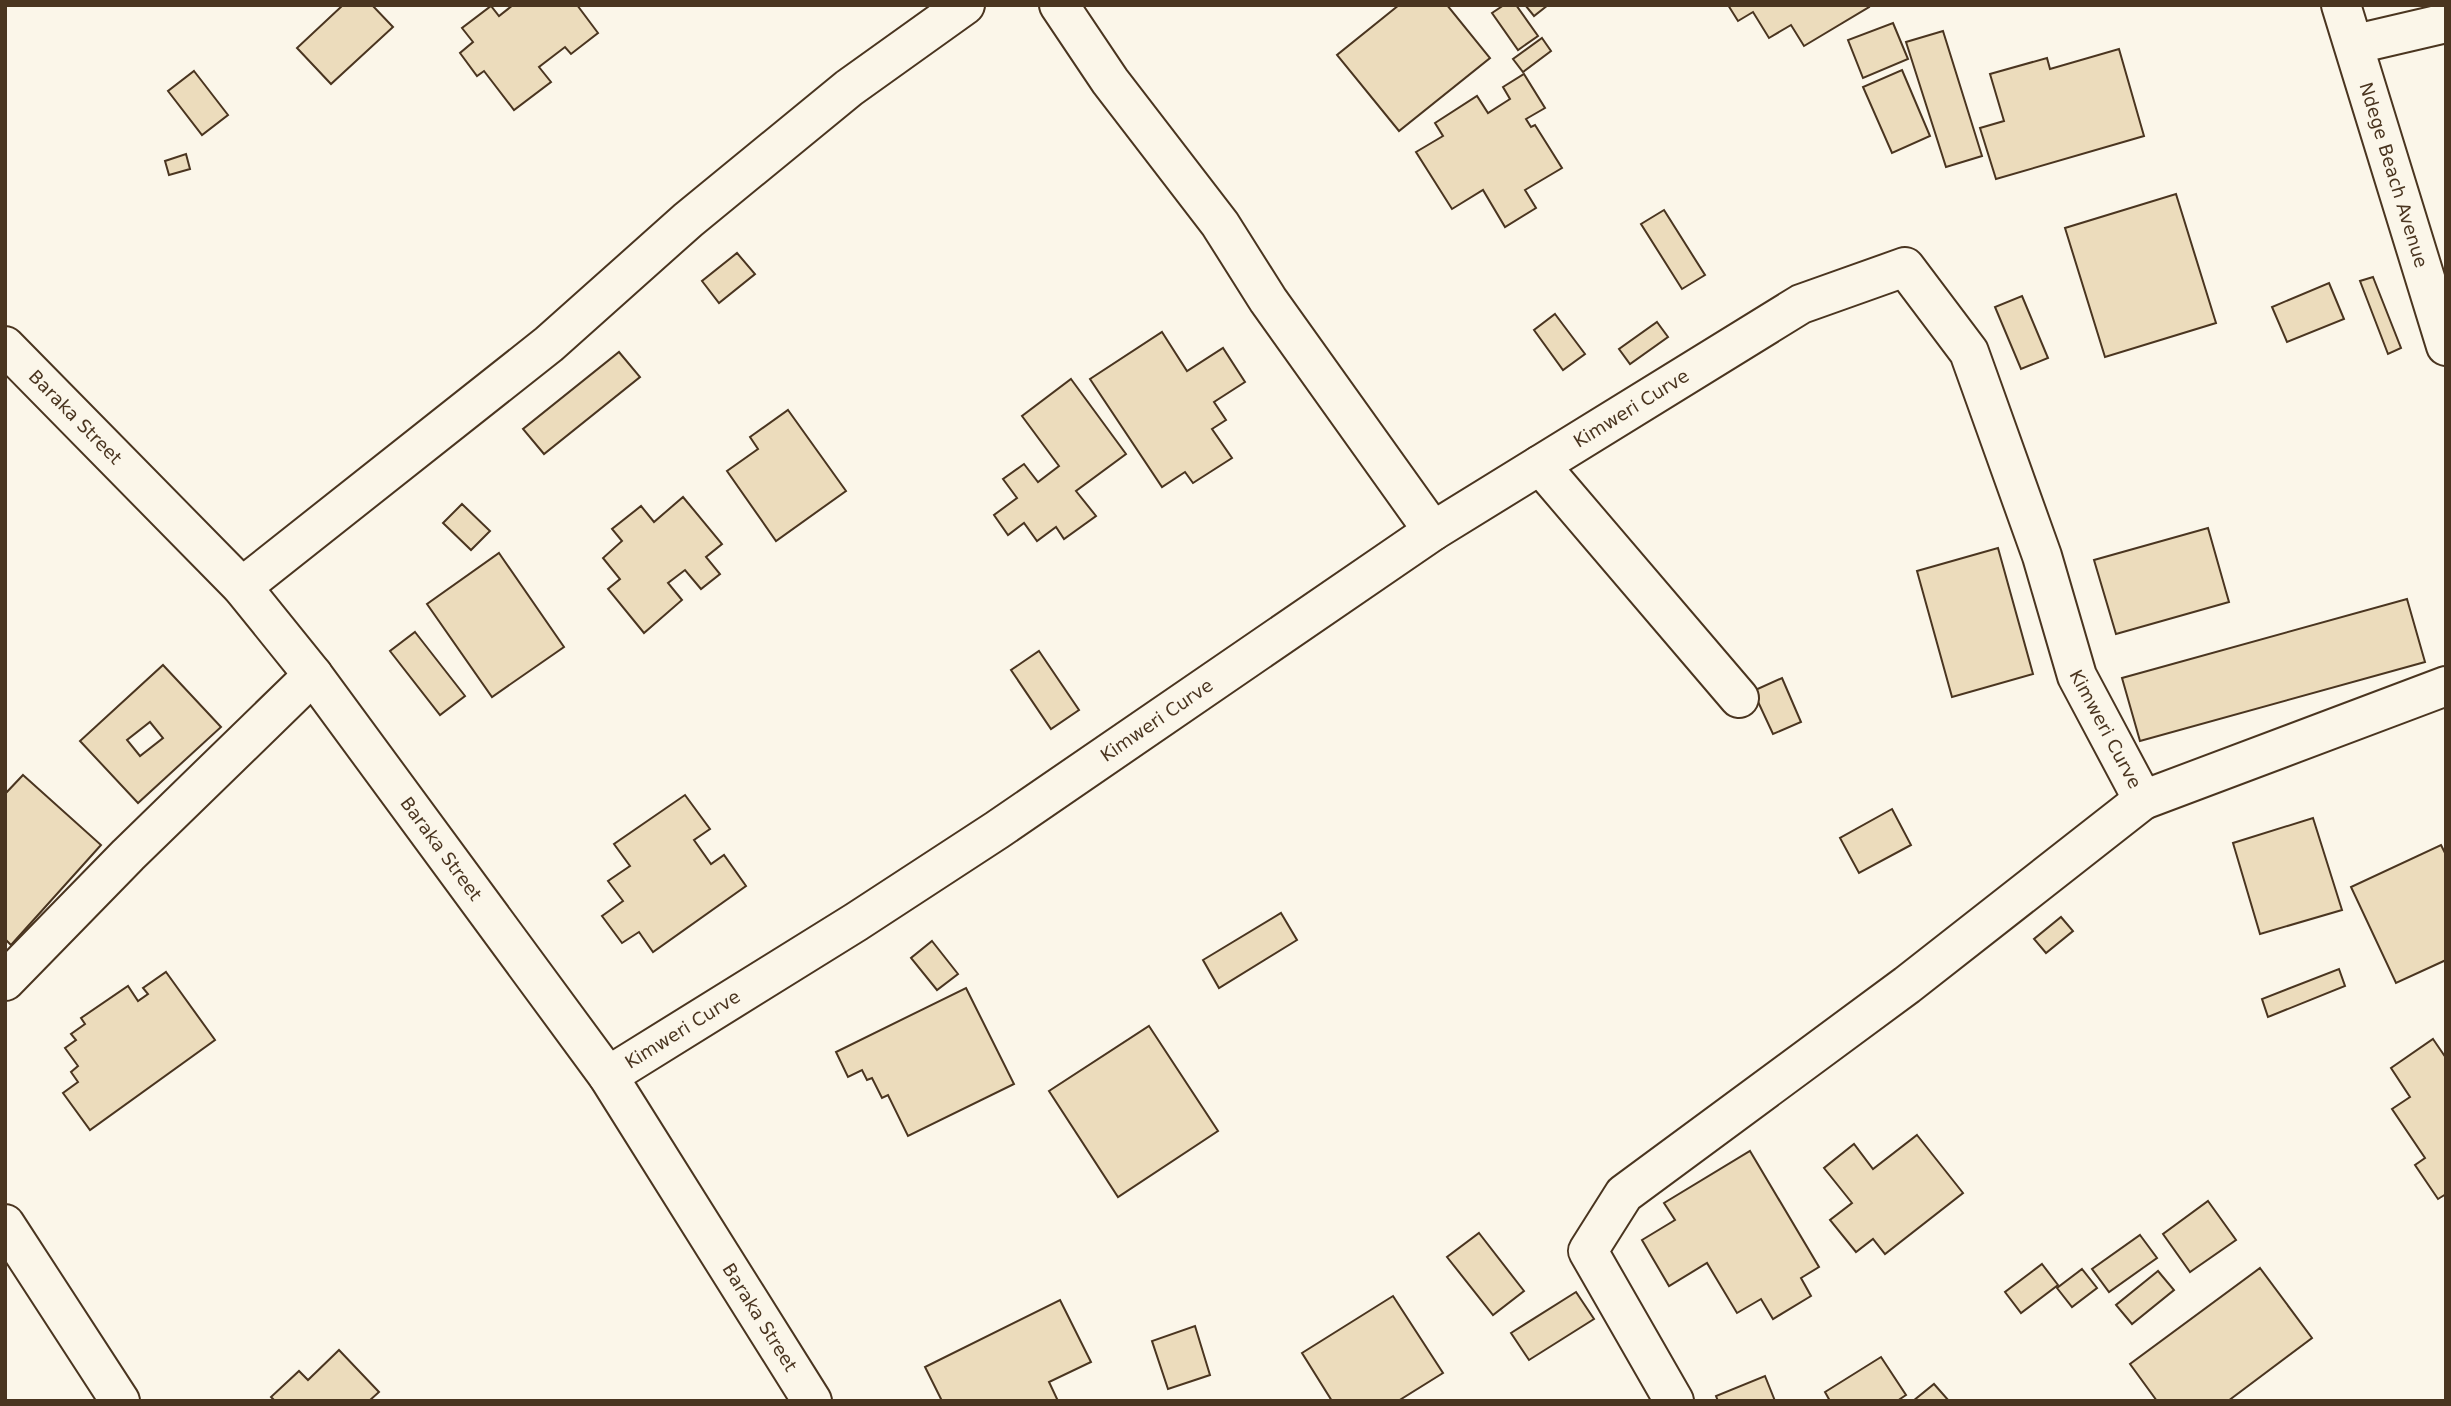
<svg xmlns="http://www.w3.org/2000/svg" width="2451" height="1406" viewBox="0 0 2451 1406" font-family="'DejaVu Sans',sans-serif">
<style>
.building{fill:#ecdcbc;stroke:#4a3520;stroke-width:2;fill-rule:evenodd}
.lines{fill:none;stroke-linecap:round;stroke-linejoin:round}
.minor-casing{stroke:#4a3520;stroke-width:42}
.minor{stroke:#fbf6e9;stroke-width:38}
.labels{text-anchor:middle;stroke-width:5;stroke-linejoin:round;paint-order:stroke}
.street-label{font-size:18px;fill:#4a3520;stroke:#fbf6e9}
</style>
<rect width="100%" height="100%" fill="#fbf6e9"/>
<g class="building">
<path d="M 343,5 L 372,5 L 393,27 L 331,84 L 297,48 Z"/>
<path d="M 513,5 L 577,5 L 598,33 L 571,54 L 565,47 L 539,67 L 551,82 L 514,110 L 484,71 L 477,76 L 460,53 L 473,42 L 462,28 L 491,6 L 499,16 Z"/>
<path d="M 1399,5 L 1447,5 L 1490,58 L 1399,131 L 1337,55 Z"/>
<path d="M 1504,5 L 1516,5 L 1538,36 L 1518,50 L 1492,13 Z"/>
<path d="M 1525,5 L 1548,5 L 1534,16 Z"/>
<path d="M 1728,5 L 1868,5 L 1869,7 L 1804,46 L 1791,25 L 1769,38 L 1753,12 L 1738,21 Z"/>
<path d="M 1893,23 L 1908,59 L 1863,78 L 1848,40 Z"/>
<path d="M 1943,31 L 1982,156 L 1946,167 L 1906,42 Z"/>
<path d="M 1542,38 L 1551,51 L 1523,72 L 1513,59 Z"/>
<path d="M 2119,49 L 2144,136 L 1996,179 L 1980,128 L 2004,121 L 1990,74 L 2047,58 L 2050,69 Z"/>
<path d="M 1902,70 L 1930,136 L 1892,153 L 1863,87 Z"/>
<path d="M 194,71 L 228,115 L 202,135 L 168,91 Z"/>
<path d="M 1524,74 L 1545,108 L 1526,119 L 1531,127 L 1535,125 L 1562,168 L 1525,190 L 1536,208 L 1505,227 L 1483,190 L 1452,209 L 1416,152 L 1443,136 L 1435,123 L 1477,96 L 1488,113 L 1510,99 L 1503,87 Z"/>
<path d="M 186,154 L 190,169 L 169,175 L 165,161 Z"/>
<path d="M 2176,194 L 2216,323 L 2105,357 L 2065,228 Z"/>
<path d="M 1664,210 L 1705,275 L 1682,289 L 1641,224 Z"/>
<path d="M 737,253 L 755,274 L 719,303 L 702,281 Z"/>
<path d="M 2373,277 L 2401,348 L 2388,354 L 2360,281 Z"/>
<path d="M 2329,283 L 2344,319 L 2287,342 L 2272,307 Z"/>
<path d="M 2022,296 L 2048,358 L 2021,369 L 1995,307 Z"/>
<path d="M 1555,314 L 1585,354 L 1563,370 L 1534,330 Z"/>
<path d="M 1657,322 L 1668,337 L 1630,364 L 1619,349 Z"/>
<path d="M 1162,332 L 1187,371 L 1223,348 L 1245,382 L 1214,402 L 1226,420 L 1212,429 L 1232,458 L 1193,483 L 1185,472 L 1162,487 L 1090,379 Z"/>
<path d="M 619,352 L 640,377 L 544,454 L 523,429 Z"/>
<path d="M 1071,379 L 1126,454 L 1076,491 L 1096,516 L 1064,539 L 1056,527 L 1037,541 L 1024,523 L 1008,535 L 994,515 L 1017,498 L 1003,479 L 1024,464 L 1038,482 L 1059,466 L 1022,416 Z"/>
<path d="M 788,410 L 846,491 L 776,541 L 727,471 L 758,449 L 750,437 Z"/>
<path d="M 683,497 L 722,544 L 706,557 L 720,574 L 701,589 L 685,570 L 668,583 L 682,600 L 644,633 L 608,589 L 620,579 L 603,558 L 622,541 L 612,529 L 641,506 L 654,522 Z"/>
<path d="M 462,504 L 490,531 L 471,550 L 443,523 Z"/>
<path d="M 2208,528 L 2229,602 L 2116,634 L 2094,560 Z"/>
<path d="M 1998,548 L 2033,674 L 1952,697 L 1917,571 Z"/>
<path d="M 499,553 L 564,647 L 492,697 L 427,604 Z"/>
<path d="M 2407,599 L 2425,662 L 2140,741 L 2122,678 Z"/>
<path d="M 415,632 L 465,696 L 440,715 L 390,651 Z"/>
<path d="M 1039,651 L 1079,710 L 1051,729 L 1011,670 Z"/>
<path d="M 163,665 L 221,727 L 138,803 L 80,741 ZM 150,722 L 163,738 L 140,756 L 127,740 Z"/>
<path d="M 1782,678 L 1801,722 L 1773,734 L 1753,691 Z"/>
<path d="M 23,775 L 101,845 L 11,945 L 5,939 L 5,794 Z"/>
<path d="M 685,795 L 710,829 L 694,840 L 711,864 L 724,855 L 746,886 L 653,952 L 639,932 L 622,943 L 602,916 L 623,901 L 608,881 L 630,866 L 614,844 Z"/>
<path d="M 1892,809 L 1911,845 L 1859,873 L 1840,838 Z"/>
<path d="M 2313,818 L 2342,910 L 2260,934 L 2233,843 Z"/>
<path d="M 2441,845 L 2446,855 L 2446,960 L 2396,983 L 2351,887 Z"/>
<path d="M 1281,913 L 1297,940 L 1219,988 L 1203,960 Z"/>
<path d="M 2061,917 L 2073,931 L 2046,953 L 2034,939 Z"/>
<path d="M 932,941 L 958,974 L 937,990 L 911,958 Z"/>
<path d="M 2339,969 L 2345,986 L 2268,1017 L 2262,999 Z"/>
<path d="M 166,972 L 215,1040 L 90,1130 L 63,1093 L 78,1082 L 71,1072 L 78,1066 L 65,1048 L 76,1040 L 71,1034 L 85,1024 L 81,1018 L 128,986 L 138,1001 L 148,994 L 143,988 Z"/>
<path d="M 966,988 L 1014,1084 L 908,1136 L 888,1095 L 882,1098 L 872,1078 L 867,1080 L 862,1070 L 848,1077 L 836,1052 Z"/>
<path d="M 1149,1026 L 1218,1131 L 1118,1197 L 1049,1091 Z"/>
<path d="M 2433,1039 L 2446,1058 L 2446,1194 L 2438,1199 L 2415,1165 L 2425,1158 L 2392,1109 L 2410,1097 L 2391,1068 Z"/>
<path d="M 1917,1135 L 1963,1193 L 1885,1254 L 1873,1239 L 1856,1252 L 1830,1220 L 1852,1203 L 1824,1168 L 1854,1144 L 1873,1169 Z"/>
<path d="M 1750,1151 L 1819,1267 L 1801,1278 L 1811,1296 L 1773,1319 L 1761,1299 L 1737,1313 L 1707,1263 L 1669,1286 L 1642,1240 L 1675,1220 L 1664,1203 Z"/>
<path d="M 2208,1201 L 2236,1240 L 2190,1272 L 2163,1234 Z"/>
<path d="M 1479,1233 L 1524,1291 L 1493,1315 L 1447,1257 Z"/>
<path d="M 2140,1235 L 2157,1258 L 2109,1292 L 2092,1269 Z"/>
<path d="M 2042,1264 L 2058,1285 L 2021,1313 L 2005,1292 Z"/>
<path d="M 2260,1268 L 2312,1338 L 2228,1401 L 2157,1401 L 2130,1364 Z"/>
<path d="M 2082,1269 L 2097,1288 L 2072,1307 L 2057,1288 Z"/>
<path d="M 2158,1271 L 2174,1290 L 2132,1324 L 2116,1305 Z"/>
<path d="M 1576,1292 L 1594,1319 L 1529,1360 L 1511,1333 Z"/>
<path d="M 1393,1296 L 1443,1373 L 1398,1401 L 1332,1401 L 1302,1353 Z"/>
<path d="M 1060,1300 L 1091,1362 L 1049,1382 L 1058,1401 L 942,1401 L 925,1367 Z"/>
<path d="M 1195,1326 L 1210,1375 L 1168,1389 L 1152,1341 Z"/>
<path d="M 339,1350 L 379,1392 L 369,1401 L 275,1401 L 271,1397 L 299,1371 L 308,1380 Z"/>
<path d="M 1881,1357 L 1906,1395 L 1897,1401 L 1830,1401 L 1825,1392 Z"/>
<path d="M 1765,1376 L 1775,1401 L 1718,1401 L 1716,1396 Z"/>
<path d="M 1934,1384 L 1949,1401 L 1913,1401 Z"/>
</g>
<g class="lines">
<g class="minor-casing">
<g id="minor">
<path d="M 1059,5 L 1110,81 L 1220,224 L 1268,300 L 1433,531"/>
<path id="s1" d="M 2341,5 L 2446,346"/>
<path d="M 2356,44 L 2446,23"/>
<path id="s2" d="M 5,346 L 242,587 L 313,675 L 608,1076 L 812,1401"/>
<path d="M 1540,465 L 1739,698"/>
<path d="M 242,587 L 549,344 L 688,220 L 849,88 L 965,5"/>
<path d="M 5,981 L 128,855 L 313,675"/>
<path id="s3" d="M 608,1076 L 856,922 L 997,830 L 1433,531 L 1801,304 L 1905,267 L 1969,352 L 2042,556 L 2077,676 L 2143,800 L 2446,686"/>
<path d="M 5,1224 L 120,1401"/>
<path d="M 1674,1401 L 1588,1251 L 1624,1194 L 1907,985 L 2143,800"/>
</g>
</g>
<use href="#minor" class="minor"/>
</g>
<g class="labels">
<g class="street-label">
<text dy="6" stroke="none"><textPath href="#s1" startOffset="178">Ndege Beach Avenue</textPath></text>
<text dy="6" stroke="none"><textPath href="#s3" startOffset="1222">Kimweri Curve</textPath></text>
<text dy="6" stroke="none"><textPath href="#s2" startOffset="100">Baraka Street</textPath></text>
<text dy="6" stroke="none"><textPath href="#s3" startOffset="654">Kimweri Curve</textPath></text>
<text dy="6" stroke="none"><textPath href="#s3" startOffset="2040">Kimweri Curve</textPath></text>
<text dy="6" stroke="none"><textPath href="#s2" startOffset="667">Baraka Street</textPath></text>
<text dy="6" stroke="none"><textPath href="#s3" startOffset="88">Kimweri Curve</textPath></text>
<text dy="6" stroke="none"><textPath href="#s2" startOffset="1234">Baraka Street</textPath></text>
</g>
</g>
<rect width="2451" height="1406" fill="none" stroke="#4a3520" stroke-width="14"/>
</svg>
